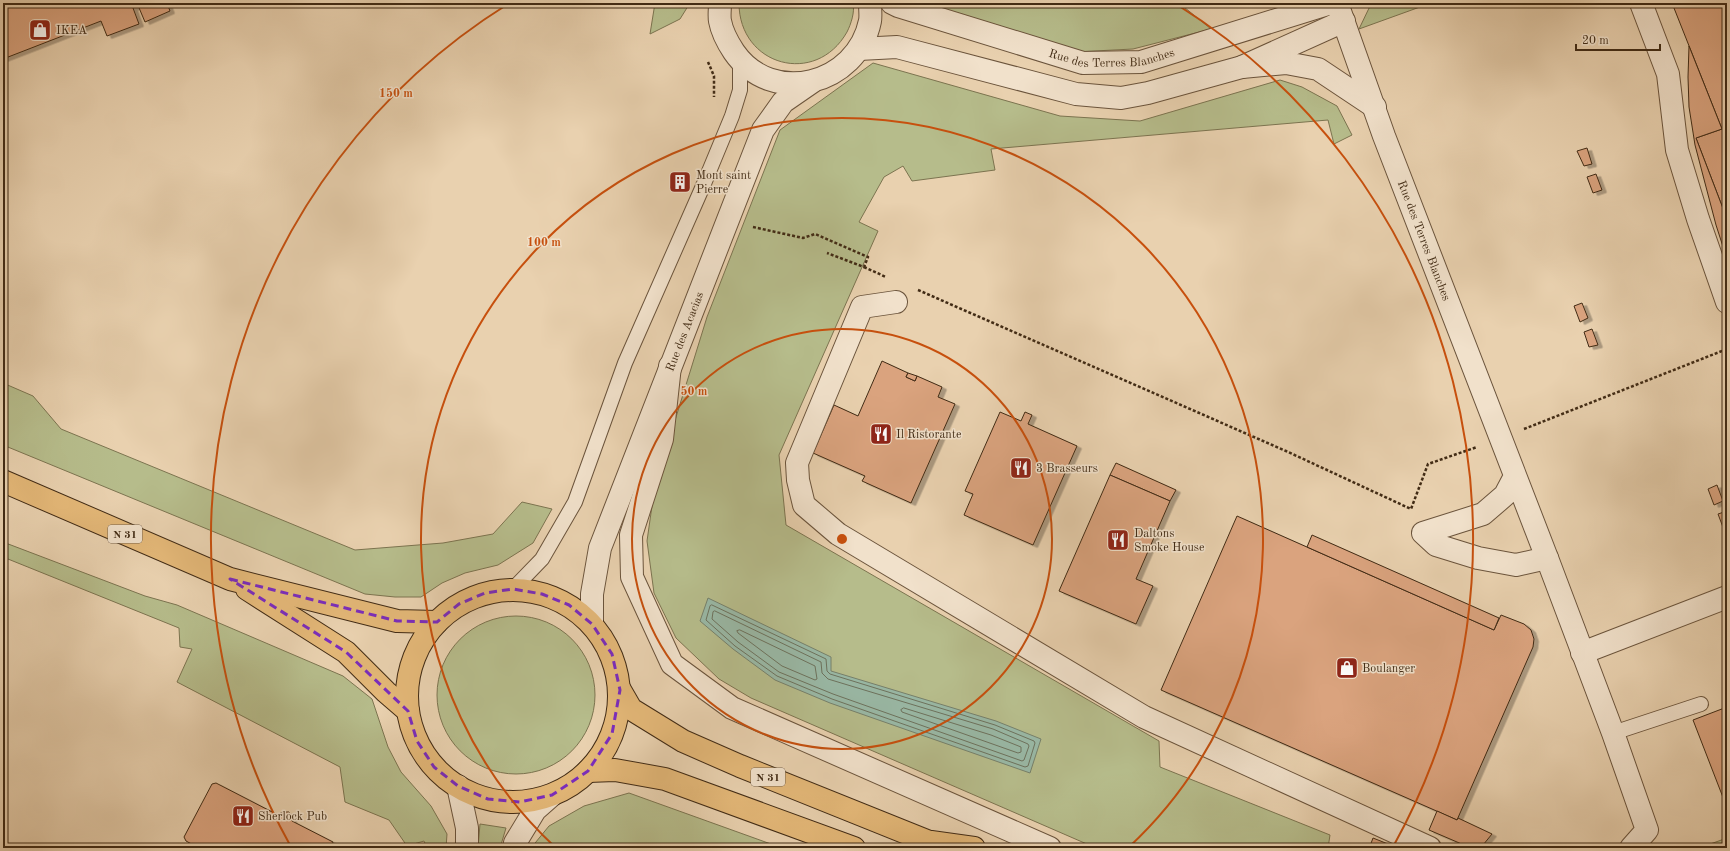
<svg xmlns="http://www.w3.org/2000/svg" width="1730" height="851" viewBox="0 0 1730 851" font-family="'Old Standard TT',serif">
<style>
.green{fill:#b6bc8b;stroke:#7c7450}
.water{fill:#99b8a5;stroke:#76806b}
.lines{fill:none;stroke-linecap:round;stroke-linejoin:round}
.shore{stroke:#6d725d;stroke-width:1}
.building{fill:#daa37e;stroke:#412b15;filter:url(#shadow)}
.lane-casing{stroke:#6b543c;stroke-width:16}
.street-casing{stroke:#6b543c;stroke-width:24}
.primary-casing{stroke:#412b15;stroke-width:24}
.highway-casing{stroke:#412b15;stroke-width:24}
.path{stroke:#412b15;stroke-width:2.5;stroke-dasharray:3 2;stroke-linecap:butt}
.lane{stroke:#f1e1cb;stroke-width:14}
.street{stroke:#f1e1cb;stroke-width:22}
.primary{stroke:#e4b878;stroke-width:22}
.highway{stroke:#e4b878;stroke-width:22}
.marked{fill:none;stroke:#7b2cbf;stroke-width:3;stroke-dasharray:8 5;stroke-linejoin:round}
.ring{fill:none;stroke:#c7500e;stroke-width:2}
.labels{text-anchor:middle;stroke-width:3;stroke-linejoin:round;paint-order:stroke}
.shield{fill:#f1e1cb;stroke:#76624c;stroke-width:1}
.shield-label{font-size:11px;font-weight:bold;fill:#412b15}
.poi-label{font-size:12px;fill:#412b15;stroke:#f1e1cb;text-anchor:start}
.street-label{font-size:12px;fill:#412b15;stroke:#f1e1cb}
.centre{fill:#c7500e;stroke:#f1e1cb;stroke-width:2}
.ring-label{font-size:12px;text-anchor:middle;font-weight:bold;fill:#c7500e;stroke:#f1e1cb;stroke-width:3;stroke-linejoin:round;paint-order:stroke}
</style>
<defs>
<filter id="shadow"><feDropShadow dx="4.5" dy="2.5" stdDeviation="0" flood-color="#0004"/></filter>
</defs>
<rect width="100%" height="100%" fill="#e9d1af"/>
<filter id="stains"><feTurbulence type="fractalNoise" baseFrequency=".005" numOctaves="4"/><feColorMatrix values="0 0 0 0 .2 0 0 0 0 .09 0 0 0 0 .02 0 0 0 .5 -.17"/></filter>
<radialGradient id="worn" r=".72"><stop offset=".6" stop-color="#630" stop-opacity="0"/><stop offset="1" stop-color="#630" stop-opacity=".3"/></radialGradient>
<g class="green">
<path d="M 655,3 L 690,3 L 680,19 L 650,34 Z"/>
<path d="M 739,3 L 853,3 C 855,12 851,24 847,32 C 816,87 739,66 739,3 Z"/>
<path d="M 925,3 L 1179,3 L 1211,29 L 1133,49 L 1075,52 Z"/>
<path d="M 1431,3 L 1359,29 L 1371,4 Z"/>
<path d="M 873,63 L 1060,116 L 1140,121 L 1280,80 L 1302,87 L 1337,106 L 1352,135 L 1334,144 L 1328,120 L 991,149 L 995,170 L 912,181 L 903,166 L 884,177 L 859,222 L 878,231 L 779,455 L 786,525 L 1159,741 L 1160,767 L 1330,835 L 1328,848 L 1096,848 L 751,698 L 719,679 L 676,638 L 654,593 L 647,541 L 655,485 L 707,317 L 780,130 Z"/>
<path d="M 3,383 L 33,396 L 61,429 L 355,550 L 443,543 L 493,534 L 522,502 L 552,509 L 533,543 L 498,565 L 465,573 L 442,583 L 421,597 L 395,597 L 365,594 L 3,445 Z"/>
<path d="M 3,542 L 145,596 L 177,605 L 343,676 L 372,699 L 388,747 L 401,772 L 431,806 L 447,834 L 446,848 L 427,848 L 424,841 L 407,846 L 389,820 L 345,802 L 340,767 L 177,682 L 192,649 L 180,647 L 179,628 L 3,557 Z"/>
<circle cx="516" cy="695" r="79"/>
<path d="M 629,793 L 782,848 L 531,848 L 549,826 L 584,806 Z"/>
<path d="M 480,824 L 506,828 L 500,848 L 478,848 Z"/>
<path d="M 1727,838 L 1727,848 L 1699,848 Z"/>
</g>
<path class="water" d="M 708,598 L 831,657 L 831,671 L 996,721 L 1041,739 L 1030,773 L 830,703 L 775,680 L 733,649 L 700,621 Z"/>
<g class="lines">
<g class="shore">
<path d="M 712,605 L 826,659 L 827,671 L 830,674 L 995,725 L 1034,741 L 1035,743 L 1028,766 L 1025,767 L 832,699 L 777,676 L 735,646 L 706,620 L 710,606 Z"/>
<path d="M 715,611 L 821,662 L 822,673 L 828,679 L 993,729 L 1028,744 L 1029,746 L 1024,760 L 1022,761 L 833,694 L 779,672 L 738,642 L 712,619 L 713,612 Z"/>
<path d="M 740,630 L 815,666 L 817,679 L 815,680 L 782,666 L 738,633 L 737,631 Z"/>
<path d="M 904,708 L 991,735 L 1021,747 L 1021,752 L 1018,753 L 902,712 L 901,710 Z"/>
</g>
</g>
<g class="building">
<path d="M 3,3 L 133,3 L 135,7 L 133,8 L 139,24 L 107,36 L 101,21 L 3,59 Z"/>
<path d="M 137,3 L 167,3 L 170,11 L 145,22 Z"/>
<path d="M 1672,3 L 1727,3 L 1727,219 L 1696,138 L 1722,129 Z"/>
<path d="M 1689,46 L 1722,129 L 1696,138 L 1727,219 L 1727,259 L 1716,225 L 1695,145 L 1689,107 L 1688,77 Z"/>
<path d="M 1587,148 L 1592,164 L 1584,166 L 1577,151 Z"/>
<path d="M 1596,174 L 1602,190 L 1593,193 L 1587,177 Z"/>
<path d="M 680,175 L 685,177 L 680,189 L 675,187 Z"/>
<path d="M 1582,303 L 1588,318 L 1580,322 L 1574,306 Z"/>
<path d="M 1592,329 L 1598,345 L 1589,347 L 1584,332 Z"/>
<path d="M 882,361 L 908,373 L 906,377 L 915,381 L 917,376 L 942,387 L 938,397 L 955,404 L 911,503 L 862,481 L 865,476 L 813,453 L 834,405 L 858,416 Z"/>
<path d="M 908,373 L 917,376 L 915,381 L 906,377 Z"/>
<path d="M 1000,412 L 1021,421 L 1025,412 L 1032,415 L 1028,424 L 1077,446 L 1033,545 L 964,515 L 973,494 L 965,491 Z"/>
<path d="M 1116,463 L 1176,490 L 1170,501 L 1110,475 Z"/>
<path d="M 1110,475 L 1170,501 L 1136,579 L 1153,586 L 1136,624 L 1059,591 Z"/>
<path d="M 1717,485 L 1723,501 L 1714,505 L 1708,489 Z"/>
<path d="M 1727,511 L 1727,529 L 1724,530 L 1718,514 Z"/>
<path d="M 1237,516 L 1494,630 L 1501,615 L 1524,624 L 1531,630 L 1534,639 L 1533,647 L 1457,820 L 1161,690 Z"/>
<path d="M 1312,535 L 1499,618 L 1494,630 L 1307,547 Z"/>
<path d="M 1727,707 L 1727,799 L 1724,800 L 1693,720 Z"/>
<path d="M 216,783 L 278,815 L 282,812 L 289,812 L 292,817 L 292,821 L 333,842 L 331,848 L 199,848 L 186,841 L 184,837 L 212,784 Z"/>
<path d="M 1437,811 L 1457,820 L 1458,818 L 1492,834 L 1483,845 L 1471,848 L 1429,830 Z"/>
<path d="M 1373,838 L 1388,844 L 1386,848 L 1374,848 L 1370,846 Z"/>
</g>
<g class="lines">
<g class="lane-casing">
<g id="lane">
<path d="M 513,589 L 542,559 L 575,502 L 625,363 L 703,186 L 732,116 L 740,90 L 740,61"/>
<path d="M 1613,733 L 1701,704"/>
</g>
</g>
<g class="street-casing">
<g id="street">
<path d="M 720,3 C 720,9 719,16 720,21 C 722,32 728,43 734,52 C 772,107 857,85 870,21 C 871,16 870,9 870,3"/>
<path id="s1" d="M 892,3 L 898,6 L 1083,63 L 1141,62 L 1331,3"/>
<path id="s2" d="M 1337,3 L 1384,136 L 1547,558 L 1516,565 L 1478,558 L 1436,545 L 1423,533 L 1483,514 L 1505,495 L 1515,476"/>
<path d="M 1641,3 L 1668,74 L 1677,150 L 1698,219 L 1727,302"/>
<path d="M 1344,21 L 1242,67 L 1286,63 L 1318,69 L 1375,107"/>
<path d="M 859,49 L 897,47 L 1076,94 L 1121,98 L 1148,93 L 1242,67"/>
<path d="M 896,302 L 862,307 L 797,463 L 798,480 L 804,505 L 838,534 L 1144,717 L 1430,848"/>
<path d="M 670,366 L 662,439 L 631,535 L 632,577 L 672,664 L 732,708 L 1050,848"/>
<path d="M 1547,558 L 1613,733 L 1647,830 L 1631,848"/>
<path id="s3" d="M 592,624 L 592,594 L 600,548 L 763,130 L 783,102 L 812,82"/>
<path d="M 1582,653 L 1727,597"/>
<path d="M 458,786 L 467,828 L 467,848"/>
<path d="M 514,848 L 515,843 L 535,810 L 552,795"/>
</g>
</g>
<g class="primary-casing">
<g id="primary">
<path d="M 3,481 L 230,579 L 397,621 L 437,622"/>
<path d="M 247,589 L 346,652 L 386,692 L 408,711"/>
<circle cx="513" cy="696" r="106"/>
<path d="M 620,690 L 631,709 L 683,741 L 740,766 L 944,848"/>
<path d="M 588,771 L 615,770 L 665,779 L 854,848"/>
</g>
</g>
<g class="highway-casing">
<path id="highway" d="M 931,842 L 974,848"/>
</g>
<g class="path">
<path d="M 708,62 L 714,76 L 714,97"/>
<path d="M 753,227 L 803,238 L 815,234 L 868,257 L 864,267 L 827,253"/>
<path d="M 864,267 L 886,277"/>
<path d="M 918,290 L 1286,451 L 1411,509 L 1428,464 L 1477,447"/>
<path d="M 1524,429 L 1727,349"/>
</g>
<use href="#lane" class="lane"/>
<use href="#street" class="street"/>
<use href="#primary" class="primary"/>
<use href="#highway" class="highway"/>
</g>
<path class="marked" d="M 230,579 L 397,621 L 437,622 L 459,604 L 485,593 L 513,589 L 542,594 L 569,605 L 592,624 L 612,654 L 620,690 L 612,734 L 588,771 L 552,795 L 520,802 L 488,799 L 458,786 L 434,767 L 417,741 L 408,711 L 346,652 Z"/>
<g class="ring">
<circle cx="842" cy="539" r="210"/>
<path d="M555 847A421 421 0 1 1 1129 847"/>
<path d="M290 845A631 631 0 0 1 508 4M1176 4A631 631 0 0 1 1394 845"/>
</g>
<defs>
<g id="shop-square" transform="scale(1.15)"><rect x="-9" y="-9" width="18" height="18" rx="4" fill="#8f2418" stroke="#f1e1cb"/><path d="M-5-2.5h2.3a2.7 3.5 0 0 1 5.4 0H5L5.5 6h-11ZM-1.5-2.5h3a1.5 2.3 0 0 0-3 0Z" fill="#fff"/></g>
<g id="building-square" transform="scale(1.15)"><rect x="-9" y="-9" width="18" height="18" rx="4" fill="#8f2418" stroke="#f1e1cb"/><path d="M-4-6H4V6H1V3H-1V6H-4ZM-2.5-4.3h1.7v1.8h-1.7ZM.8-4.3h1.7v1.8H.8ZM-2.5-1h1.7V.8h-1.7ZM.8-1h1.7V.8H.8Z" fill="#fff"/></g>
<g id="restaurant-square" transform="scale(1.15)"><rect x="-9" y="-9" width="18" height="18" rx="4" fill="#8f2418" stroke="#f1e1cb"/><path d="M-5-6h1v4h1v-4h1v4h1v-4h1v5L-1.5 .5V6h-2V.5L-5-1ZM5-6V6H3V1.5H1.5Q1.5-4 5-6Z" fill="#fff"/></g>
</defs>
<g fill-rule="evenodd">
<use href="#shop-square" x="40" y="30"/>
<use href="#building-square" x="680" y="182"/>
<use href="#restaurant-square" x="881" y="434"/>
<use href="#restaurant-square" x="1021" y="468"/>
<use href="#restaurant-square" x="1118" y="540"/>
<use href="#shop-square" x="1347" y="668"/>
<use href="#restaurant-square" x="243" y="816"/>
</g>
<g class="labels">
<g class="shield">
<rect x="108" y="525" width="34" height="18" rx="3"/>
<rect x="751" y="768" width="34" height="18" rx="3"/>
</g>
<g class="shield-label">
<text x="125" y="538">N 31</text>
<text x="768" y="781">N 31</text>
</g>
<g class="poi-label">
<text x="56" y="34">IKEA</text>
<text x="696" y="179">Mont saint<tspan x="696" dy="14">Pierre</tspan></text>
<text x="896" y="438">Il Ristorante</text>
<text x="1036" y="472">3 Brasseurs</text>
<text x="1134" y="537">Daltons<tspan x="1134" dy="14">Smoke House</tspan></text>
<text x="1362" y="672">Boulanger</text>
<text x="258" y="820">Sherlock Pub</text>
</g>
<g class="street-label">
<text dy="4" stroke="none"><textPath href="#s1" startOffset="229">Rue des Terres Blanches</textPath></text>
<text dy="4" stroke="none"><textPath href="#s2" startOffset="253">Rue des Terres Blanches</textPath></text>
<text dy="4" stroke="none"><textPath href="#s3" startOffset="309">Rue des Acacias</textPath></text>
</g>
</g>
<circle cx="842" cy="539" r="6" class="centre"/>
<g class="ring-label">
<text x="396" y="97">150 m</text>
<text x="544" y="246">100 m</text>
<text x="694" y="395">50 m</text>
</g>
<rect width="1730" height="851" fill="none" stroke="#e9d1af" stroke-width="16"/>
<rect x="4" y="4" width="1722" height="843" fill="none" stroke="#412b15" stroke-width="2"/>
<rect x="8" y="8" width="1714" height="835" fill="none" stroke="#412b15"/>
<path d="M1576 44v6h84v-6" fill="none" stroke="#412b15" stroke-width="2"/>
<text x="1582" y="44" font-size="12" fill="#412b15" stroke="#f1e1cb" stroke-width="3" paint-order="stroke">20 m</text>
<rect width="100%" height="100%" filter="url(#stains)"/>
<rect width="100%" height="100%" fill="url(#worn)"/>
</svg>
